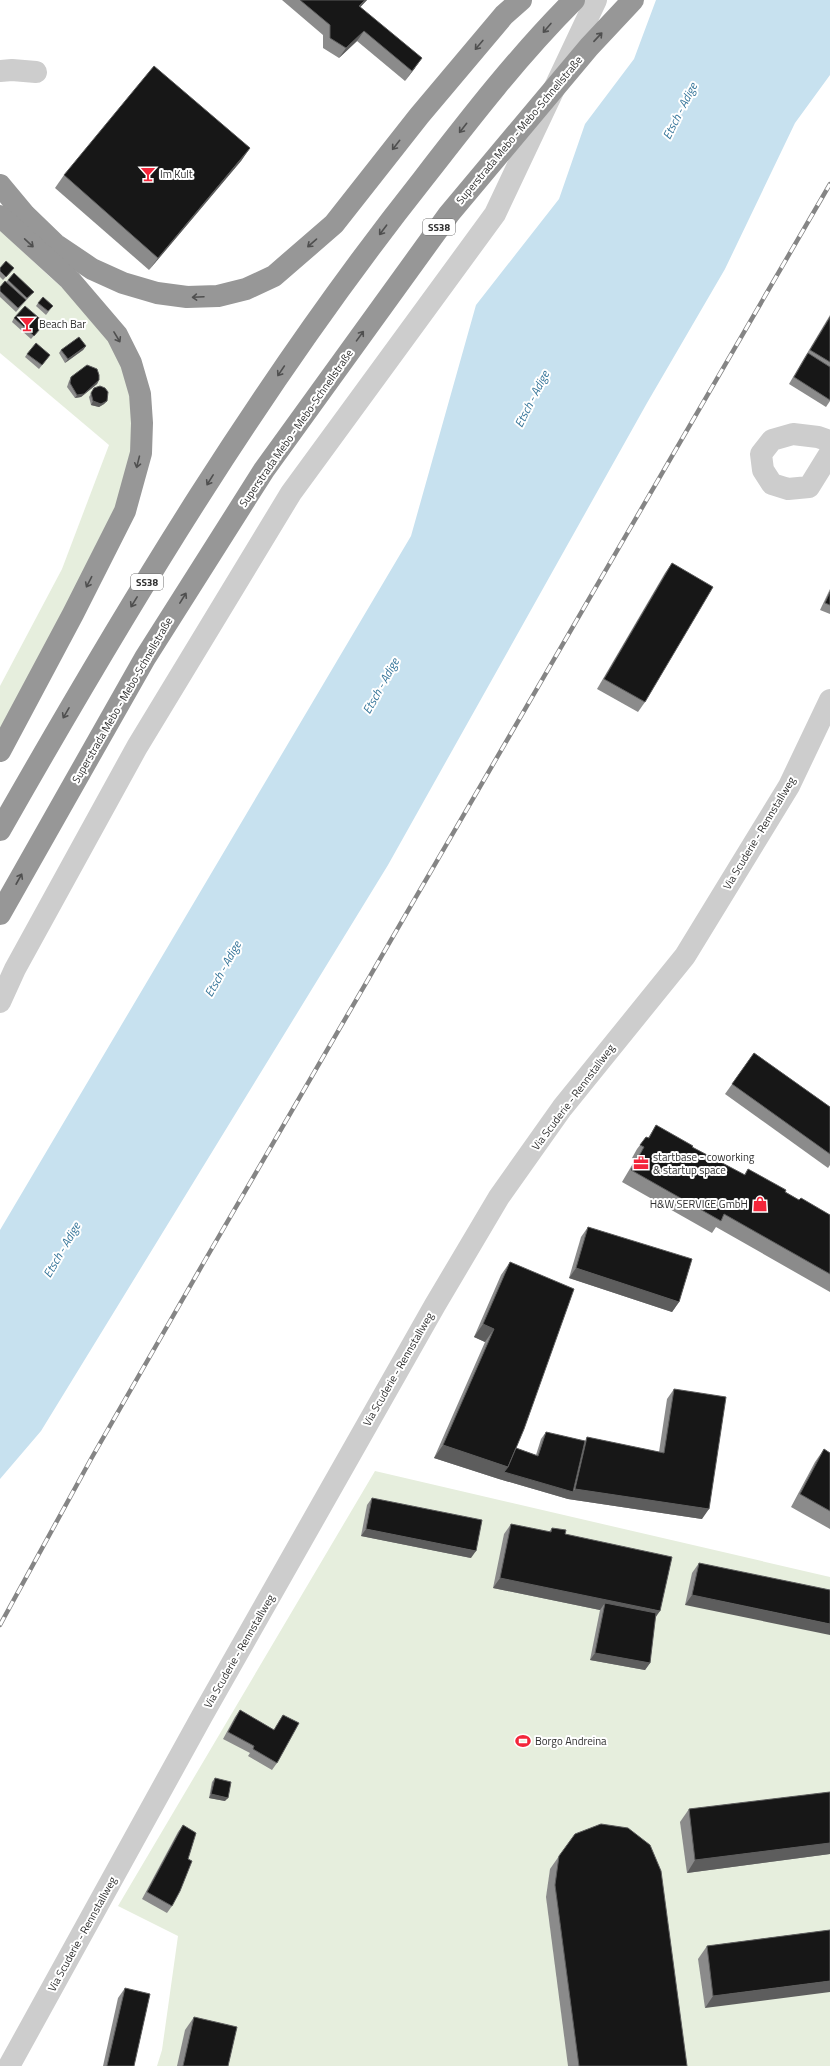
<svg xmlns="http://www.w3.org/2000/svg" width="830" height="2066" viewBox="0 0 830 2066" font-family="'Titillium Web',sans-serif">
<style>
.green{fill:#e6eedd}
.water{fill:#c7e1ef}
.lines{fill:none;stroke-linecap:round;stroke-linejoin:round}
.minor{stroke:#cdcdcd;stroke-width:22}
.highway{stroke:#979797;stroke-width:22}
.rail-casing{stroke:#858585;stroke-width:4.5}
.rail{stroke:#fff;stroke-width:3;stroke-dasharray:9;stroke-linecap:butt}
.wall{fill:#8b8b8b}
.shaded-wall{fill:#5d5d5d}
.building{fill:#171717;stroke:#5d5d5d}
.oneway{stroke:#4f4f4f}
.labels{text-anchor:middle;stroke-width:4;stroke-linejoin:round;paint-order:stroke}
.shield{fill:#fff;stroke:#6e6e6e;stroke-width:1}
.shield-label{font-size:10px;font-weight:bold;fill:#303030}
.street-label{font-size:11px;fill:#303030;stroke:#fff}
.poi-label{font-size:11px;fill:#303030;stroke:#fff;text-anchor:start}
.water-label{font-size:12px;font-style:italic;fill:#367599;stroke:#fff}
</style>
<rect width="100%" height="100%" fill="#fff"/>
<g class="green">
<path d="M 0,230 L 50,277 L 117,335 L 141,453 L 0,751 L 0,686 L 62,569 L 109,445 L 0,353 Z"/>
<path d="M 375,1471 L 830,1577 L 830,2066 L 157,2066 L 162,2050 L 178,1936 L 118,1906 Z"/>
</g>
<path class="water" d="M 656,0 L 830,0 L 830,75 L 795,123 L 725,269 L 647,403 L 388,865 L 41,1431 L 0,1479 L 0,1230 L 411,536 L 476,305 L 559,199 L 585,124 L 634,59 Z"/>
<g class="lines">
<g class="minor">
<path d="M 0,71 L 12,70 L 36,72"/>
<path d="M 830,441 L 818,437 L 793,434 L 772,440 L 761,454 L 763,470 L 772,484 L 788,489 L 809,487 L 830,453"/>
<path d="M 0,1002 L 15,969 L 137,747 L 291,493 L 495,214 L 596,0"/>
<path d="M 9,2066 L 202,1716 L 435,1305 L 499,1197 L 562,1108 L 685,956 L 789,786 L 830,700"/>
</g>
<g class="highway">
<path d="M 0,185 L 25,215 L 55,244 L 92,269 L 123,283 L 157,293 L 187,297 L 218,296 L 246,289 L 274,276 L 334,224 L 419,116 L 504,15 L 521,0"/>
<path d="M 0,216 L 70,280 L 117,335 L 131,363 L 140,394 L 142,423 L 141,453 L 125,511 L 73,614 L 0,751"/>
<path d="M 0,830 C 128,605 262,382 423,179 C 471,117 519,55 574,0"/>
<path d="M 0,914 L 145,658 L 264,470 L 449,214 L 589,47 L 633,0"/>
</g>
<g class="rail-casing">
<path id="rail" d="M 0,1625 L 91,1459 L 204,1262 L 830,184"/>
</g>
<use href="#rail" class="rail"/>
</g>
<g class="wall">
<path d="M 282,0 L 367,0 L 360,7 L 415,68 L 405,81 L 357,41 L 339,58 L 323,48 L 323,35 Z"/>
<path d="M 250,148 L 241,161 L 149,270 L 55,188 L 64,175 Z"/>
<path d="M 0,268 L 14,268 L 3,280 L 0,277 Z"/>
<path d="M 8,280 L 31,295 L 16,312 L 0,297 L 0,287 L 6,282 Z"/>
<path d="M 38,303 L 53,306 L 46,315 L 36,306 Z"/>
<path d="M 830,315 L 830,401 L 826,407 L 789,384 L 803,360 Z"/>
<path d="M 14,318 L 45,323 L 31,339 L 12,322 Z"/>
<path d="M 86,346 L 83,350 L 65,363 L 59,353 L 61,350 Z"/>
<path d="M 27,354 L 50,355 L 39,369 L 25,357 Z"/>
<path d="M 71,377 L 99,380 L 97,384 L 81,397 L 75,398 L 67,387 L 69,381 Z"/>
<path d="M 94,388 L 107,401 L 104,404 L 99,407 L 91,405 L 89,397 Z"/>
<path d="M 672,563 L 645,702 L 638,712 L 597,689 L 665,573 Z"/>
<path d="M 830,589 L 830,614 L 820,610 Z"/>
<path d="M 754,1053 L 830,1107 L 830,1165 L 828,1168 L 725,1094 Z"/>
<path d="M 656,1125 L 692,1147 L 744,1175 L 748,1169 L 799,1200 L 830,1215 L 830,1292 L 716,1227 L 712,1233 L 622,1182 L 635,1160 L 632,1158 L 637,1149 L 646,1137 L 648,1138 Z"/>
<path d="M 588,1227 L 679,1302 L 672,1312 L 569,1278 L 581,1237 Z"/>
<path d="M 510,1262 L 516,1448 L 536,1455 L 541,1439 L 546,1432 L 585,1441 L 587,1437 L 659,1452 L 667,1399 L 674,1389 L 702,1519 L 568,1499 L 499,1479 L 434,1458 L 485,1342 L 474,1337 L 501,1275 Z"/>
<path d="M 824,1449 L 830,1453 L 830,1529 L 791,1507 L 815,1462 Z"/>
<path d="M 372,1498 L 471,1558 L 361,1536 L 367,1505 Z"/>
<path d="M 511,1524 L 549,1532 L 552,1528 L 565,1534 L 655,1618 L 650,1663 L 645,1670 L 590,1660 L 600,1610 L 493,1588 L 504,1534 Z"/>
<path d="M 699,1563 L 830,1590 L 685,1605 L 692,1573 Z"/>
<path d="M 240,1710 L 274,1730 L 283,1715 L 277,1763 L 272,1770 L 248,1756 L 250,1753 L 223,1739 L 235,1717 Z"/>
<path d="M 215,1778 L 225,1801 L 209,1798 L 212,1782 Z"/>
<path d="M 830,1792 L 830,1854 L 687,1873 L 680,1822 L 689,1809 Z"/>
<path d="M 183,1825 L 172,1906 L 167,1913 L 142,1899 L 178,1832 Z"/>
<path d="M 559,1856 L 687,2066 L 568,2066 L 546,1897 L 550,1869 Z"/>
<path d="M 830,1930 L 705,2008 L 698,1959 L 707,1946 Z"/>
<path d="M 125,1988 L 134,2066 L 103,2066 L 118,1998 Z"/>
<path d="M 194,2017 L 228,2066 L 177,2066 L 185,2030 Z"/>
</g>
<g class="shaded-wall">
<path d="M 365,0 L 367,0 L 352,16 L 359,6 Z"/>
<path d="M 364,31 L 357,41 L 339,58 L 346,48 Z"/>
<path d="M 422,58 L 415,68 L 405,81 L 412,71 Z"/>
<path d="M 250,148 L 241,161 L 149,270 L 158,258 Z"/>
<path d="M 86,346 L 83,350 L 65,363 L 68,359 Z"/>
<path d="M 99,380 L 97,384 L 81,397 L 75,398 L 77,395 Z"/>
<path d="M 93,401 L 107,401 L 104,404 L 99,407 L 91,405 Z"/>
<path d="M 576,1268 L 679,1302 L 672,1312 L 569,1278 Z"/>
<path d="M 483,1324 L 494,1329 L 485,1342 L 474,1337 Z"/>
<path d="M 443,1445 L 508,1467 L 573,1492 L 575,1489 L 709,1509 L 702,1519 L 568,1499 L 499,1479 L 434,1458 Z"/>
<path d="M 366,1529 L 476,1551 L 471,1558 L 361,1536 Z"/>
<path d="M 500,1578 L 660,1611 L 653,1621 L 605,1603 L 600,1610 L 493,1588 Z"/>
<path d="M 692,1595 L 830,1624 L 830,1635 L 685,1605 Z"/>
<path d="M 595,1653 L 650,1663 L 645,1670 L 590,1660 Z"/>
<path d="M 211,1794 L 228,1798 L 225,1801 L 209,1798 Z"/>
<path d="M 830,1843 L 830,1854 L 687,1873 L 695,1860 Z"/>
<path d="M 830,1981 L 830,1992 L 705,2008 L 713,1996 Z"/>
</g>
<g class="building">
<path d="M 300,0 L 365,0 L 359,6 L 422,58 L 412,71 L 364,31 L 346,48 L 330,38 L 330,25 Z"/>
<path d="M 154,66 L 250,148 L 158,258 L 64,175 Z"/>
<path d="M 6,261 L 14,268 L 6,277 L 0,271 L 0,268 Z"/>
<path d="M 14,273 L 34,292 L 27,298 L 8,280 Z"/>
<path d="M 5,281 L 26,300 L 18,308 L 0,291 L 0,287 Z"/>
<path d="M 43,297 L 53,306 L 48,311 L 38,303 Z"/>
<path d="M 25,306 L 45,323 L 34,336 L 14,318 Z"/>
<path d="M 830,317 L 830,362 L 810,350 Z"/>
<path d="M 79,337 L 86,346 L 68,359 L 61,350 Z"/>
<path d="M 36,343 L 50,355 L 42,365 L 27,354 Z"/>
<path d="M 808,353 L 830,367 L 830,400 L 794,377 Z"/>
<path d="M 87,365 L 97,369 L 99,375 L 99,380 L 84,394 L 77,395 L 70,383 L 71,377 Z"/>
<path d="M 100,386 L 105,388 L 108,392 L 107,401 L 101,404 L 93,401 L 91,393 L 94,388 Z"/>
<path d="M 672,563 L 713,587 L 645,702 L 604,679 Z"/>
<path d="M 830,592 L 830,605 L 825,603 Z"/>
<path d="M 754,1053 L 830,1107 L 830,1154 L 732,1084 Z"/>
<path d="M 656,1125 L 693,1146 L 692,1147 L 745,1175 L 748,1169 L 786,1190 L 785,1192 L 799,1200 L 801,1198 L 830,1215 L 830,1274 L 724,1214 L 721,1221 L 631,1170 L 644,1147 L 640,1145 L 646,1137 L 649,1138 Z"/>
<path d="M 588,1227 L 692,1259 L 679,1302 L 576,1268 Z"/>
<path d="M 510,1262 L 574,1289 L 524,1429 L 508,1467 L 443,1445 L 494,1329 L 483,1324 Z"/>
<path d="M 674,1389 L 726,1397 L 709,1509 L 575,1489 L 587,1437 L 664,1453 Z"/>
<path d="M 546,1432 L 585,1441 L 573,1492 L 504,1472 L 508,1467 L 516,1448 L 538,1456 Z"/>
<path d="M 824,1449 L 830,1453 L 830,1511 L 800,1494 Z"/>
<path d="M 372,1498 L 482,1520 L 476,1551 L 366,1529 Z"/>
<path d="M 511,1524 L 551,1532 L 552,1528 L 566,1530 L 565,1534 L 672,1557 L 660,1611 L 500,1578 Z"/>
<path d="M 699,1563 L 830,1590 L 830,1624 L 692,1595 Z"/>
<path d="M 605,1603 L 656,1613 L 650,1663 L 595,1653 Z"/>
<path d="M 240,1710 L 274,1730 L 283,1715 L 299,1723 L 277,1763 L 253,1749 L 254,1746 L 228,1732 Z"/>
<path d="M 215,1778 L 231,1782 L 228,1798 L 211,1794 Z"/>
<path d="M 830,1792 L 830,1843 L 695,1860 L 689,1809 Z"/>
<path d="M 601,1824 L 628,1828 L 650,1845 L 661,1871 L 687,2066 L 579,2066 L 555,1885 L 559,1856 L 575,1834 Z"/>
<path d="M 183,1825 L 196,1833 L 188,1859 L 192,1861 L 180,1891 L 172,1906 L 147,1892 Z"/>
<path d="M 830,1930 L 830,1981 L 713,1996 L 707,1946 Z"/>
<path d="M 125,1988 L 150,1994 L 134,2066 L 107,2066 Z"/>
<path d="M 194,2017 L 237,2027 L 228,2066 L 183,2066 Z"/>
</g>
<defs><path id="oneway-shaft" d="M-6 0H5M1.5-3L5.5 0L1.5 3" fill="none" stroke-width="1.6" stroke-linecap="round" stroke-linejoin="round"/></defs>
<g class="oneway">
<use href="#oneway-shaft" transform="translate(547 28) rotate(131)"/>
<use href="#oneway-shaft" transform="translate(598 37) rotate(-47)"/>
<use href="#oneway-shaft" transform="translate(479 45) rotate(130)"/>
<use href="#oneway-shaft" transform="translate(463 128) rotate(128)"/>
<use href="#oneway-shaft" transform="translate(396 145) rotate(128)"/>
<use href="#oneway-shaft" transform="translate(383 230) rotate(127)"/>
<use href="#oneway-shaft" transform="translate(29 243) rotate(43)"/>
<use href="#oneway-shaft" transform="translate(312 243) rotate(139)"/>
<use href="#oneway-shaft" transform="translate(198 297) rotate(177)"/>
<use href="#oneway-shaft" transform="translate(360 336) rotate(-54)"/>
<use href="#oneway-shaft" transform="translate(117 337) rotate(59)"/>
<use href="#oneway-shaft" transform="translate(281 371) rotate(124)"/>
<use href="#oneway-shaft" transform="translate(138 462) rotate(104)"/>
<use href="#oneway-shaft" transform="translate(210 480) rotate(122)"/>
<use href="#oneway-shaft" transform="translate(89 582) rotate(117)"/>
<use href="#oneway-shaft" transform="translate(183 598) rotate(-58)"/>
<use href="#oneway-shaft" transform="translate(134 602) rotate(122)"/>
<use href="#oneway-shaft" transform="translate(66 713) rotate(120)"/>
<use href="#oneway-shaft" transform="translate(19 879) rotate(-61)"/>
</g>
<defs>
<g id="bar-bare" transform="scale(1.2)"><path d="M-6-5H6L.8 .8V4.5H3.5V6h-7V4.5H-.8V.8Z" fill="#f3253a" stroke="#fff" stroke-width="2.5" paint-order="stroke"/></g>
<g id="office-bare" transform="scale(1.2)"><path d="M-6-3h4V-5.5h4V-3h4V5H-6ZM-1-4.5V-3h2v-1.5ZM-6 0V1H6V0Z" fill="#f3253a" stroke="#fff" stroke-width="2.5" paint-order="stroke"/></g>
<g id="shop-bare" transform="scale(1.2)"><path d="M-5-2.5h2.3a2.7 3.5 0 0 1 5.4 0H5L5.5 6h-11ZM-1.5-2.5h3a1.5 2.3 0 0 0-3 0Z" fill="#f3253a" stroke="#fff" stroke-width="2.5" paint-order="stroke"/></g>
<g id="stadium-bare" transform="scale(1.2)"><path d="M0-5a6.5 5 0 1 0 0 10a6.5 5 0 1 0 0-10ZM-3.5-1.8h7v3.6h-7Z" fill="#f3253a" stroke="#fff" stroke-width="2.5" paint-order="stroke"/></g>
</defs>
<g fill-rule="evenodd">
<use href="#bar-bare" x="148" y="174"/>
<use href="#bar-bare" x="27" y="324"/>
<use href="#office-bare" x="641" y="1163"/>
<use href="#shop-bare" x="760" y="1204"/>
<use href="#stadium-bare" x="523" y="1741"/>
</g>
<g class="labels">
<g class="shield">
<rect x="423" y="219" width="32" height="16" rx="3"/>
<rect x="131" y="574" width="32" height="16" rx="3"/>
</g>
<g class="shield-label">
<text x="439" y="231">SS38</text>
<text x="147" y="586">SS38</text>
</g>
<g class="street-label">
<text transform="translate(519 130) rotate(-50)" y="4">Superstrada Mebo - Mebo-Schnellstraße</text>
<text transform="translate(296 428) rotate(-55)" y="4">Superstrada Mebo - Mebo-Schnellstraße</text>
<text transform="translate(122 700) rotate(-60)" y="4">Superstrada Mebo - Mebo-Schnellstraße</text>
<text transform="translate(759 833) rotate(-59)" y="4">Via Scuderie - Rennstallweg</text>
<text transform="translate(573 1097) rotate(-53)" y="4">Via Scuderie - Rennstallweg</text>
<text transform="translate(398 1369) rotate(-60)" y="4">Via Scuderie - Rennstallweg</text>
<text transform="translate(239 1651) rotate(-60)" y="4">Via Scuderie - Rennstallweg</text>
<text transform="translate(82 1934) rotate(-61)" y="4">Via Scuderie - Rennstallweg</text>
</g>
<g class="poi-label">
<text x="160" y="178">Im Kult</text>
<text x="39" y="328">Beach Bar</text>
<text x="653" y="1161">startbase - coworking<tspan x="653" dy="13">&amp; startup space</tspan></text>
<text x="748" y="1208" text-anchor="end">H&amp;W SERVICE GmbH</text>
<text x="535" y="1745">Borgo Andreina</text>
</g>
<g class="water-label">
<text transform="translate(680 111) rotate(-63)" y="4">Etsch - Adige</text>
<text transform="translate(532 399) rotate(-63)" y="4">Etsch - Adige</text>
<text transform="translate(381 686) rotate(-61)" y="4">Etsch - Adige</text>
<text transform="translate(223 969) rotate(-61)" y="4">Etsch - Adige</text>
<text transform="translate(62 1250) rotate(-60)" y="4">Etsch - Adige</text>
</g>
</g>
</svg>
